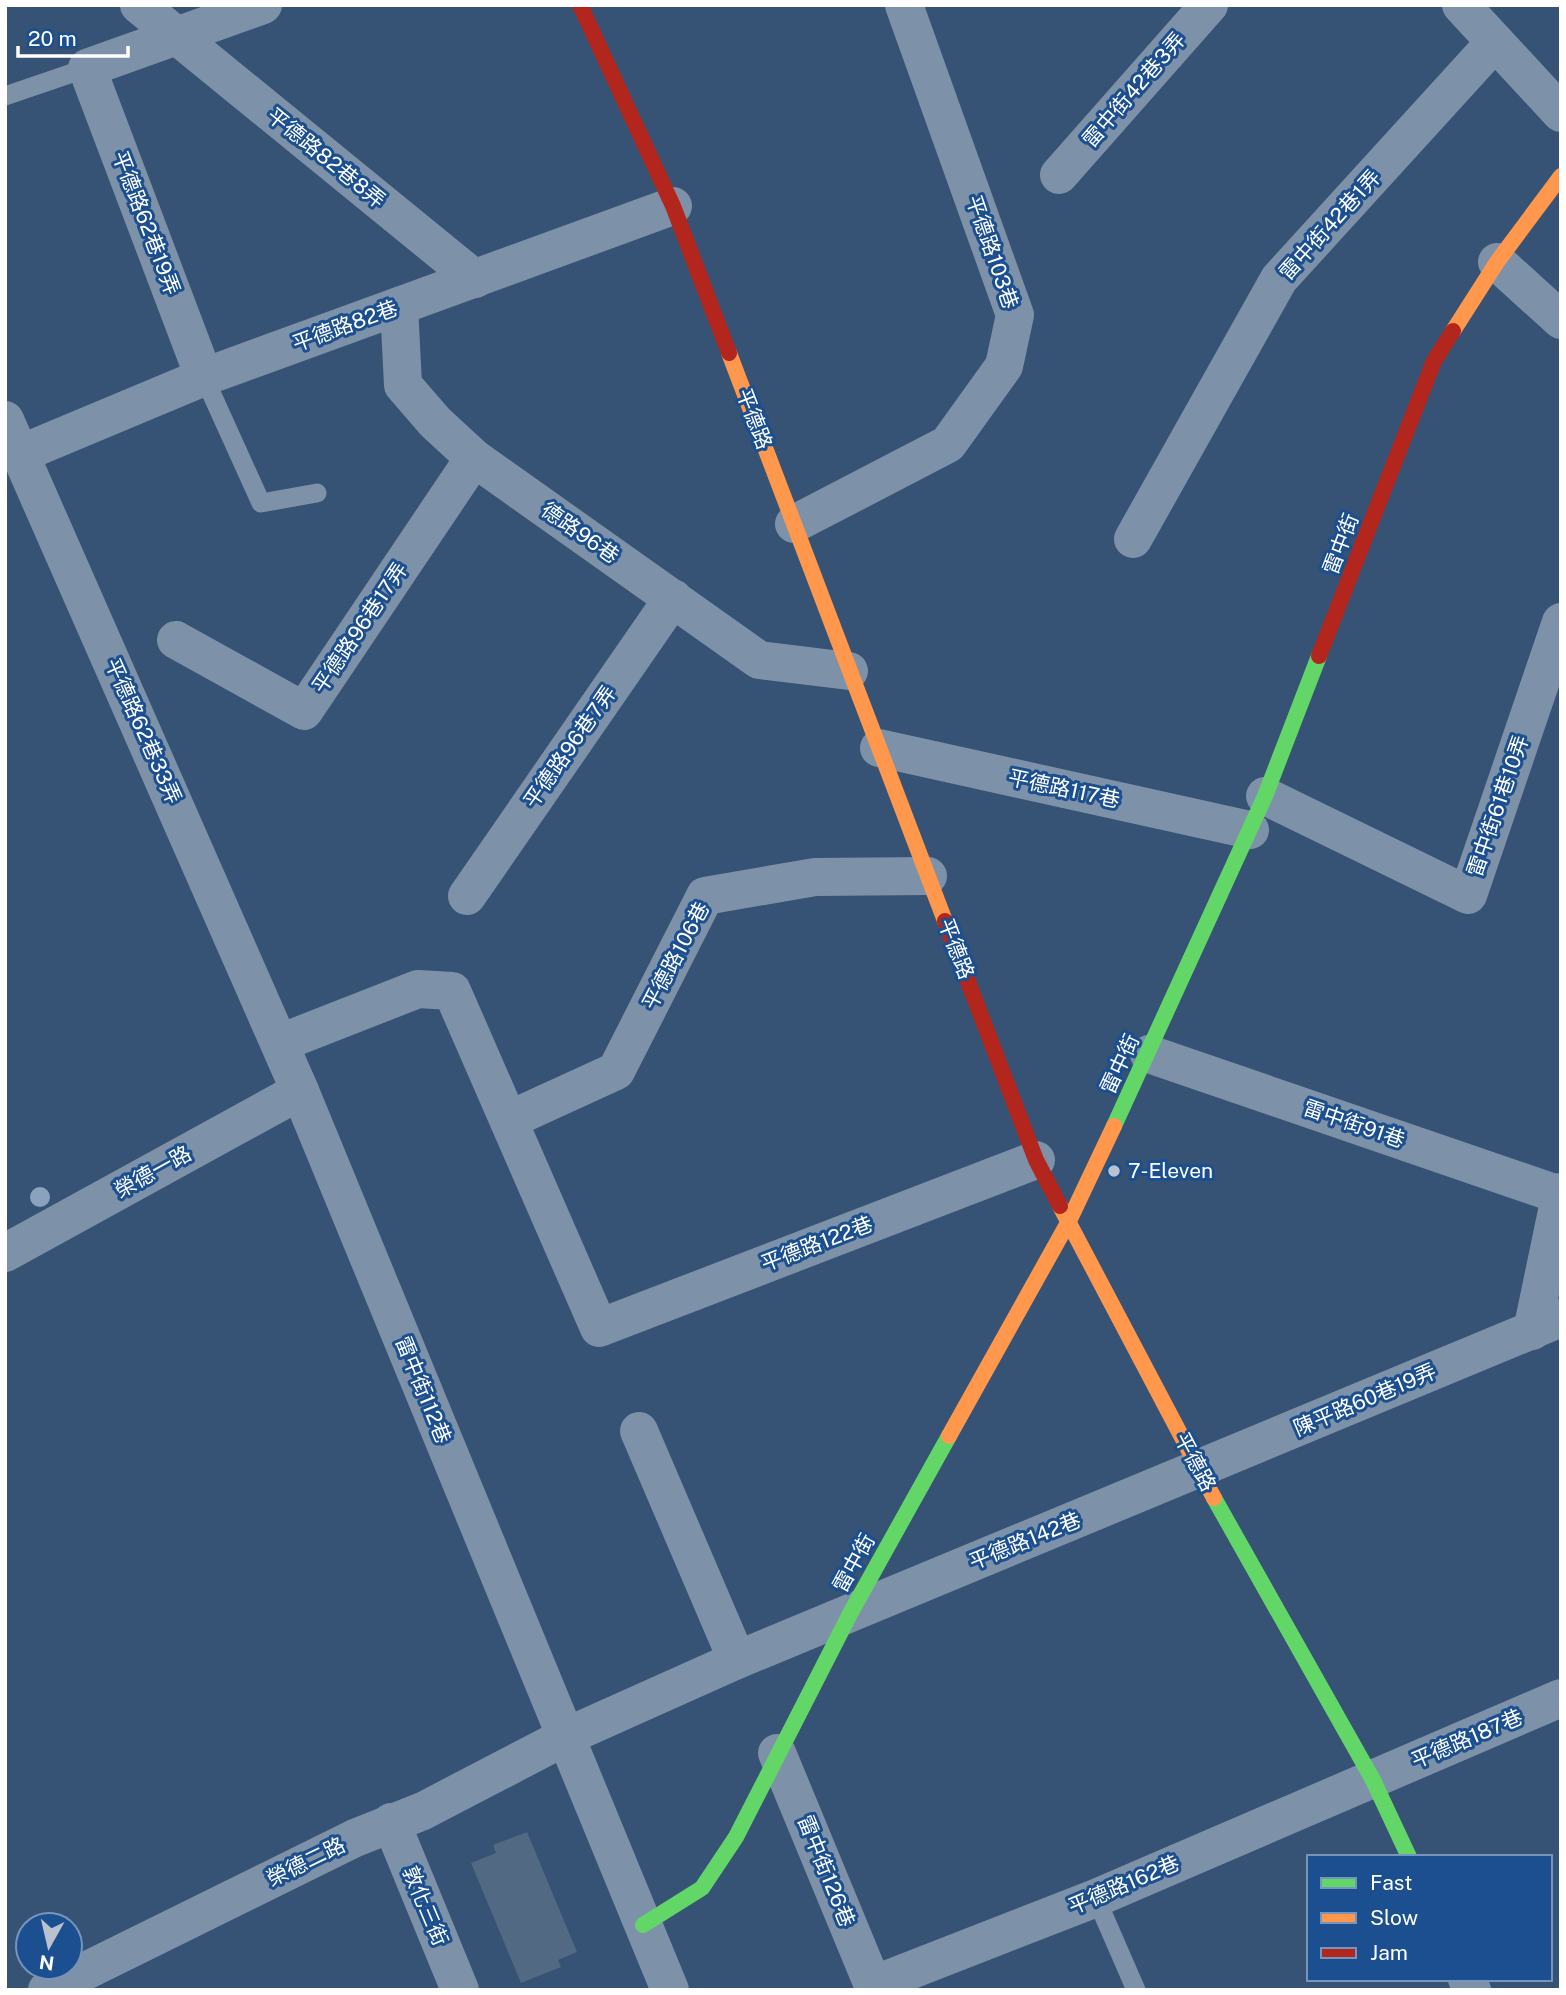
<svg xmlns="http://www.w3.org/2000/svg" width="1566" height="1995" viewBox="0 0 1566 1995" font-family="'Public Sans','Noto Sans TC',sans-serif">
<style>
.building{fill:#526984}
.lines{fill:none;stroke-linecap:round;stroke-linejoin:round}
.lane{stroke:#7d92a8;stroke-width:19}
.street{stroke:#7d92a8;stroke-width:38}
.fast{stroke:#63d668;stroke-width:16}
.slow{stroke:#ff974d;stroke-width:16}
.jam{stroke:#b3261e;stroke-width:16}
.tree{fill:#8aa2be}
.poi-dot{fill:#b9c2ce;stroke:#1b4f8f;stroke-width:2.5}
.labels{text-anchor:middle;stroke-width:6;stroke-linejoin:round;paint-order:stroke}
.street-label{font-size:21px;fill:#fff;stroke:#1b4f8f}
.poi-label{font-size:21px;fill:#fff;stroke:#1b4f8f;text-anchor:start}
</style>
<rect width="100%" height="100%" fill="#365274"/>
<path class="building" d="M 527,1832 L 577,1952 L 558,1960 L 561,1967 L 521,1983 L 471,1863 L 496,1853 L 493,1845 Z"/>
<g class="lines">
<g class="lane">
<path d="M 5,96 L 87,68"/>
<path d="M 204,377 L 261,503 L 317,493"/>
<path d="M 1096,1898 L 1136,1990"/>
</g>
<g class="street">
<path d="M 139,5 L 475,279"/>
<path d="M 1461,5 L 1561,113"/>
<path d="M 1059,175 L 1209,5"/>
<path d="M 1497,262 L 1561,320"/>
<path d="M 399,306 L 403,385 L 435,422 L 474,458 L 759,660 L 849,671"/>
<path d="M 204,377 L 87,68 L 263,5"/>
<path d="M 5,420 L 300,1091 L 670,1990"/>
<path d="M 20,454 L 204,377 L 673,206"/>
<path d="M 794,524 L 948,444 L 1004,366 L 1015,315 L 904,5"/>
<path d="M 1133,539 L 1279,279 L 1495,42"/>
<path d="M 176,640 L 304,711 L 474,458"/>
<path d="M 879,748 L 1250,830"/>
<path d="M 1265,796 L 1468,895 L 1561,622"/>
<path d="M 467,896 L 673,598"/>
<path d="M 280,1043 L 418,989 L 452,991 L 599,1328 L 1036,1160"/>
<path d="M 1149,1054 L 1560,1195"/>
<path d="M 509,1120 L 616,1071 L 705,896 L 815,877 L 928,876"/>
<path d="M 5,1253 L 300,1091"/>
<path d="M 1532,1331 L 1561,1192"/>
<path d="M 639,1431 L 737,1660"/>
<path d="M 777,1753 L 875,1990"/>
<path d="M 391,1822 L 460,1990"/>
<path d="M 1467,1979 L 1472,1990"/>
<path d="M 873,1985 L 1096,1898 L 1561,1698"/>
<path d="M 47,1990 L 355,1838 L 423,1811 L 565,1737 L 737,1660 L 1561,1318"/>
</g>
<g class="fast">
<path d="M 1114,1126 L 1265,796 L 1319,656"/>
<path d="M 1214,1498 L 1373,1780 L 1409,1857"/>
<path d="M 643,1925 L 702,1888 L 736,1837 L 851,1612 L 949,1436"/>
</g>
<g class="slow">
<path d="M 1453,331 L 1497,262 L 1561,176"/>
<path d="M 729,353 L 945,921"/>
<path d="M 1060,1206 L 1214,1498"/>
<path d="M 949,1436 L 1069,1221 L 1114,1126"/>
</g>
<g class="jam">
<path d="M 580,5 L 673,206 L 729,353"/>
<path d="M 1319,656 L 1434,361 L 1453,331"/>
<path d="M 945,921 L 1036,1160 L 1060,1206"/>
</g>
</g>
<circle class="tree" cx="40" cy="1197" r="10"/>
<circle class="poi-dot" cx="1114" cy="1171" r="7"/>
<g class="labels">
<g class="street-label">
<text transform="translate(1134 90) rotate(-49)" y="7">雷中街42巷3弄</text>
<text transform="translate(326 158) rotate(39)" y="7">平德路82巷8弄</text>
<text transform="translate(146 223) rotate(69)" y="7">平德路62巷19弄</text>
<text transform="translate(1330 225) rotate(-48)" y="7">雷中街42巷1弄</text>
<text transform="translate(992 252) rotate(71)" y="7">平德路103巷</text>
<text transform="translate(345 326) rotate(-20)" y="7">平德路82巷</text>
<text transform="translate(754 419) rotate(69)" y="7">平德路</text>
<text transform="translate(580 533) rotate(35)" y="7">德路96巷</text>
<text transform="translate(1341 544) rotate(-69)" y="7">雷中街</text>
<text transform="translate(360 628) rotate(-56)" y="7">平德路96巷17弄</text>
<text transform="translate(143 731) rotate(66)" y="7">平德路62巷33弄</text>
<text transform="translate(570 747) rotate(-55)" y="7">平德路96巷7弄</text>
<text transform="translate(1064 789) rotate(12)" y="7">平德路117巷</text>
<text transform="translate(1498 806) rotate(-71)" y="7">雷中街61巷10弄</text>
<text transform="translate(956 949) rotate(69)" y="7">平德路</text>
<text transform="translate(676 956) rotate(-62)" y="7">平德路106巷</text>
<text transform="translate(1120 1064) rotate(-65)" y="7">雷中街</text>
<text transform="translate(1354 1124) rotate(19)" y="7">雷中街91巷</text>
<text transform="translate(153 1172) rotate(-29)" y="7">榮德一路</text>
<text transform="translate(817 1244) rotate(-21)" y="7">平德路122巷</text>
<text transform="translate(423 1390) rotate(68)" y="7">雷中街112巷</text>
<text transform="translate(1365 1400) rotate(-23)" y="7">陳平路60巷19弄</text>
<text transform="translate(1195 1462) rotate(62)" y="7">平德路</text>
<text transform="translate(1025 1541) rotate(-22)" y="7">平德路142巷</text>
<text transform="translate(854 1563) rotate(-61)" y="7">雷中街</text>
<text transform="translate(1467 1739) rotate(-23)" y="7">平德路187巷</text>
<text transform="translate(306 1862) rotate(-26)" y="7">榮德二路</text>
<text transform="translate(826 1871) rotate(68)" y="7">雷中街126巷</text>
<text transform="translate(1124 1885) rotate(-23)" y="7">平德路162巷</text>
<text transform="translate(425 1906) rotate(67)" y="7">敦化三街</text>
</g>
<g class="poi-label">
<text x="1128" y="1178">7-Eleven</text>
</g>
</g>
<rect width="1566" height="1995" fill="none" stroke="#ffffff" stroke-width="14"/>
<rect x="1307" y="1855" width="245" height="126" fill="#1b4f8f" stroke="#7695bc" stroke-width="2"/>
<rect x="1321" y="1878" width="35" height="10" fill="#63d668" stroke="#7695bc" stroke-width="2"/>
<text x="1370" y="1890" font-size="21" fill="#ffffff">Fast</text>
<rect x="1321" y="1913" width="35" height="10" fill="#ff974d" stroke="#7695bc" stroke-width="2"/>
<text x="1370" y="1925" font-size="21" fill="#ffffff">Slow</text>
<rect x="1321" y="1948" width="35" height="10" fill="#b3261e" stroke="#7695bc" stroke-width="2"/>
<text x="1370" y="1960" font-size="21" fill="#ffffff">Jam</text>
<g transform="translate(49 1946) rotate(188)"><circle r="33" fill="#1b4f8f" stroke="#7695bc" stroke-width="2"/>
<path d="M0-5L12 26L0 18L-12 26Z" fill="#b9c2ce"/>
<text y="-10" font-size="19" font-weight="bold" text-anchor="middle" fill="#ffffff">N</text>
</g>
<path d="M18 46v10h110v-10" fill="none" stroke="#ffffff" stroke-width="3.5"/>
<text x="28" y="46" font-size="21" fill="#ffffff" stroke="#1b4f8f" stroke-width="5" paint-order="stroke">20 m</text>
</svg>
